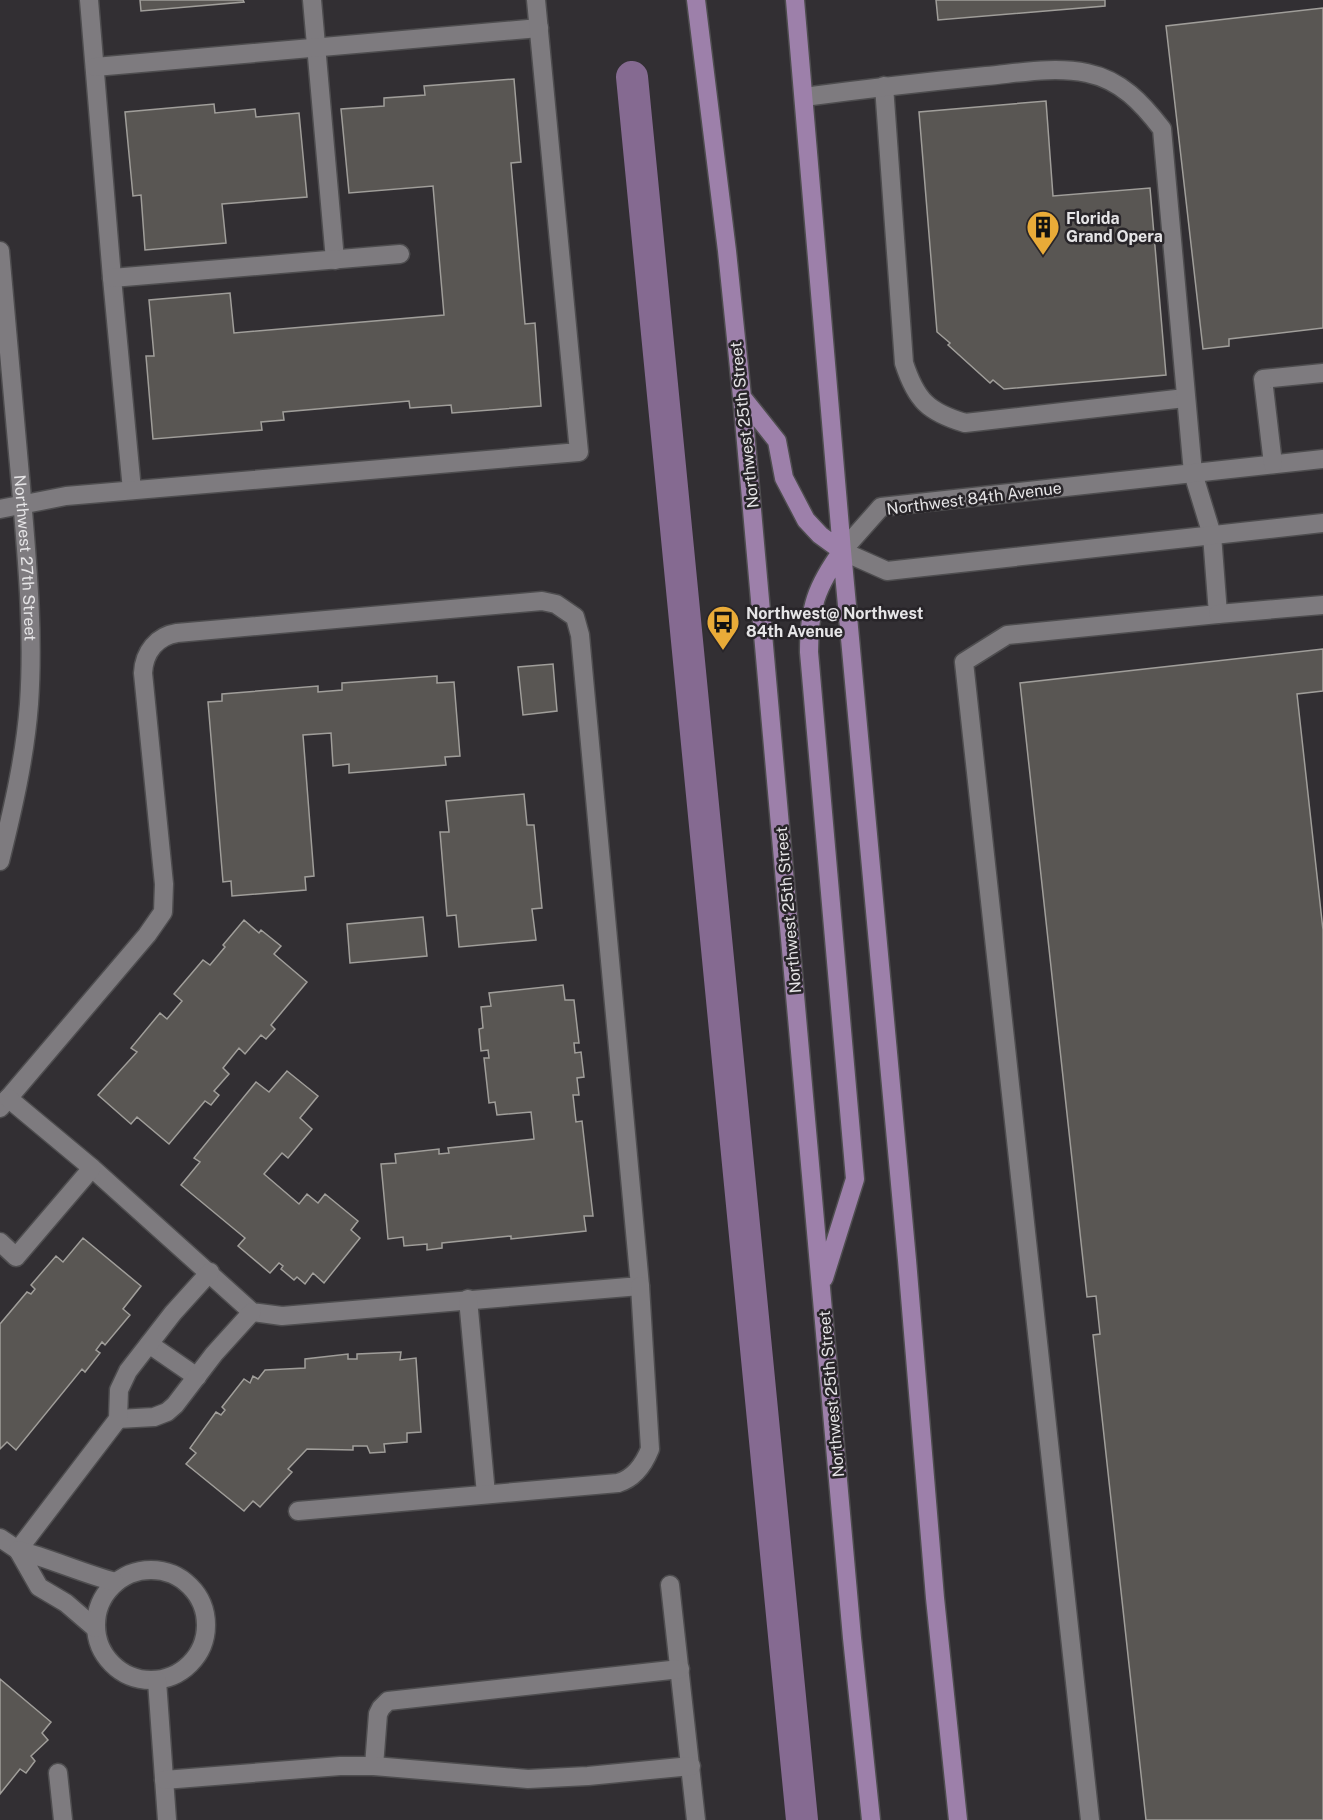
<svg xmlns="http://www.w3.org/2000/svg" width="1323" height="1820" font-family="'Public Sans',sans-serif">
	<style>
		.lines { fill: none; stroke-linecap: round; stroke-linejoin: round }
		.canal { stroke: #856a91; stroke-width: 32 }
		.building { fill: #595653; stroke: #a09e9a; stroke-width: 1.5 }
		.minor-casing { stroke: #4e4d4f; stroke-width: 21 }
		.major-casing { stroke: #4e4d4f; stroke-width: 21 }
		.minor { stroke: #7e7b7f; stroke-width: 18 }
		.major { stroke: #9d80aa; stroke-width: 18 }
		.labels { text-anchor: middle; stroke-width: 5; stroke-linejoin: round; paint-order: stroke }
		.poi-label { font-size: 16px; font-weight: bold; fill: #e6e5e7; stroke: #282529; text-anchor: start }
		.street-label { font-size: 16px; fill: #e6e5e7; stroke: #282529 }
	</style>
	<rect width="100%" height="100%" fill="#322f33"/>
	<g class="lines">
		<path class="canal" d="M632,77L802,1820"/>
	</g>
	<path class="building" d="M140,0H243L244,2L141,11Z
		M936,0H1105V6L938,20Z
		M1323,8V328L1229,339V346L1203,349L1166,26Z
		M514,79L521,162L511,163L525,324L535,323L541,406L452,413L451,405L410,408L409,401L283,412L284,420L261,422L262,430L153,439L146,356H154L149,300L230,293L234,333L444,315L433,186L349,193L341,109L384,106V98L425,95L424,86Z
		M1046,101L1053,196L1150,188L1166,375L1004,389L993,380L990,383L948,345L950,343L937,332L919,112Z
		M214,104L215,113L255,109L256,117L299,113L307,197L222,204L226,243L145,250L141,195L133,196L125,112Z
		M1323,649V691L1297,694L1323,930V1820H1146L1093,1335L1100,1334L1096,1296L1087,1297L1020,683Z
		M553,664L557,711L523,715L518,667Z
		M437,676V683L454,682L460,756L445,757L446,765L349,773V764L333,766L331,733L303,735L314,876L305,877L306,890L232,896L231,881L223,882L208,702L222,701V694L318,686V692L342,690V683Z
		M524,794L527,825H534L542,908L532,909L536,940L459,947L456,915L447,916L440,832H449L446,801Z
		M423,917L427,956L350,963L347,924Z
		M244,920L259,933L261,930L281,946L274,954L307,982L271,1025L275,1029L266,1039L261,1035L245,1054L239,1048L223,1068L229,1074L214,1091L219,1095L211,1105L205,1101L169,1144L137,1117L131,1124L98,1095L137,1052L131,1048L160,1013L167,1019L182,1001L174,994L203,960L210,965L225,947L223,945Z
		M563,985L565,1000H574L579,1043H574L575,1053L581,1052L584,1077L577,1078L579,1095H573L576,1122L582,1121L593,1216H584L586,1231L511,1239V1236L442,1243V1248L427,1250V1244L404,1246L403,1237L388,1239L381,1164L396,1163L395,1154L439,1149V1154L449,1153L448,1148L534,1139L531,1112L497,1115L495,1102L489,1103L484,1058H489L488,1050L481,1051L479,1029L483,1028L481,1007L491,1006L489,993Z
		M287,1071L318,1096L300,1118L312,1129L288,1158L282,1153L264,1174L299,1204L307,1194L318,1203L325,1194L358,1221L351,1230L360,1238L324,1283L313,1273L305,1284L297,1277L294,1280L281,1269L283,1266L279,1263L270,1273L238,1246L245,1238L181,1185L200,1162L194,1158L256,1082L269,1092Z
		M83,1238L141,1286L123,1309L130,1315L105,1345L102,1342L96,1350L100,1353L85,1372L82,1369L16,1450L7,1442L0,1449V1324L27,1292L31,1294L35,1289L31,1285L56,1256L63,1262Z
		M401,1352L400,1360L416,1358L421,1432L407,1433V1442L384,1444L385,1452L370,1453L367,1446H353V1450L307,1449L288,1469L292,1472L260,1507L253,1501L244,1511L186,1464L196,1453L190,1448L216,1412L221,1415L225,1410L222,1407L244,1379L250,1383L253,1376L258,1379L265,1370L305,1368V1359L348,1354V1359H357V1354Z
		M0,1679L51,1722L42,1733L48,1740L31,1756L35,1761L26,1773L20,1769L0,1794Z"/>
	<g class="lines">
		<defs>
			<g id="minor">
				<path d="M89,0L112,278L132,490"/>
				<path d="M312,0L335,260"/>
				<path d="M95,67L539,28"/>
				<path d="M884,86L904,363C916,400 928,412 965,423L1185,398"/>
				<path d="M804,97C864,89 925,82 986,76C1019,73 1054,66 1087,73C1121,80 1142,103 1162,129L1193,473L1212,535L1218,614L1007,635L964,662L1090,1820"/>
				<path id="s1" d="M0,251C7,330 14,408 21,487C27,560 34,631 29,704C25,757 13,809 0,861"/>
				<path d="M112,278L400,254"/>
				<path d="M1323,459L881,507L842,551L887,571L1323,523"/>
				<path d="M1273,464L1263,379L1323,373"/>
				<path d="M0,509L66,496L579,452L536,0"/>
				<path d="M1218,614L1323,605"/>
				<path d="M0,1108L147,935L163,912L164,884L143,673C144,652 157,636 177,633L542,601L556,604L575,617L580,635L640,1286L282,1316L252,1312L92,1168"/>
				<path d="M0,1242L16,1257L92,1168L8,1098"/>
				<path d="M468,1299L486,1494"/>
				<path d="M149,1344L197,1377"/>
				<path d="M118,1419L154,1417L167,1412L175,1405L214,1354L252,1312"/>
				<path d="M298,1511L618,1483C635,1478 644,1464 650,1449L640,1286"/>
				<path d="M0,1538L18,1550L118,1419L119,1390L128,1371L173,1313L210,1272"/>
				<circle cx="151" cy="1625" r="55"/>
				<path d="M670,1585L696,1820"/>
				<path d="M95,1628L66,1603L39,1587L18,1550C51,1559 82,1573 115,1582"/>
				<path d="M157,1681L167,1820"/>
				<path d="M374,1766L378,1714L381,1708L388,1701L680,1669"/>
				<path d="M58,1773L63,1820"/>
				<path d="M164,1780L340,1766H374L528,1779L588,1776L691,1766"/>
			</g>
			<path id="major" d="M696,0L727,251L742,397L852,1638L871,1820
				M795,0L842,551L907,1260L935,1598L958,1820
				M742,397L777,441L784,478L806,520L820,535L842,551
				M824,1278L855,1179L809,652C809,608 816,587 842,551"/>
		</defs>
		<use href="#minor" class="minor-casing"/>
		<use href="#major" class="major-casing"/>
		<use href="#minor" class="minor"/>
		<use href="#major" class="major"/>
	</g>
	<defs>
		<symbol id="building-pin" viewBox="-11 -11 22 30"><path d="M0 17L-7.5 6A9.5 9.5 0 1 1 7.5 6Z" fill="#e9ab38" stroke="#282529"/><path d="M-4-6H4V6H1V3H-1V6H-4ZM-2.5-4.3h1.7v1.8h-1.7ZM.8-4.3h1.7v1.8H.8ZM-2.5-1h1.7V.8h-1.7ZM.8-1h1.7V.8H.8Z" fill="#111"/></symbol>
		<symbol id="bus-pin" viewBox="-11 -11 22 30"><path d="M0 17L-7.5 6A9.5 9.5 0 1 1 7.5 6Z" fill="#e9ab38" stroke="#282529"/><path d="M-5-6H5V4H4V6H2V4H-2V6H-4V4H-5ZM-3.5-4V0h7V-4ZM-3.5 1.2v1.5H-2V1.2ZM2 1.2v1.5H3.5V1.2Z" fill="#111"/></symbol>
	</defs>
	<g fill-rule="evenodd">
		<use href="#building-pin" x="1024" y="208" width="38" height="52"/>
		<use href="#bus-pin" x="704" y="603" width="38" height="52"/>
	</g>
	<g class="labels">
		<g class="poi-label">
			<text x="1066" y="224">Florida<tspan x="1066" dy="18">Grand Opera</tspan></text>
			<text x="746" y="619">Northwest@ Northwest<tspan x="746" dy="18">84th Avenue</tspan></text>
		</g>
		<g class="street-label">
			<text transform="translate(744 425) rotate(-96)" y="6">Northwest 25th Street</text>
			<text transform="translate(974 498) rotate(-7)" y="6">Northwest 84th Avenue</text>
			<text dy="6" stroke="none"><textPath href="#s1" startOffset="308">Northwest 27th Street</textPath></text>
			<text transform="translate(788 910) rotate(-95)" y="6">Northwest 25th Street</text>
			<text transform="translate(831 1394) rotate(-95)" y="6">Northwest 25th Street</text>
		</g>
	</g>
</svg>
